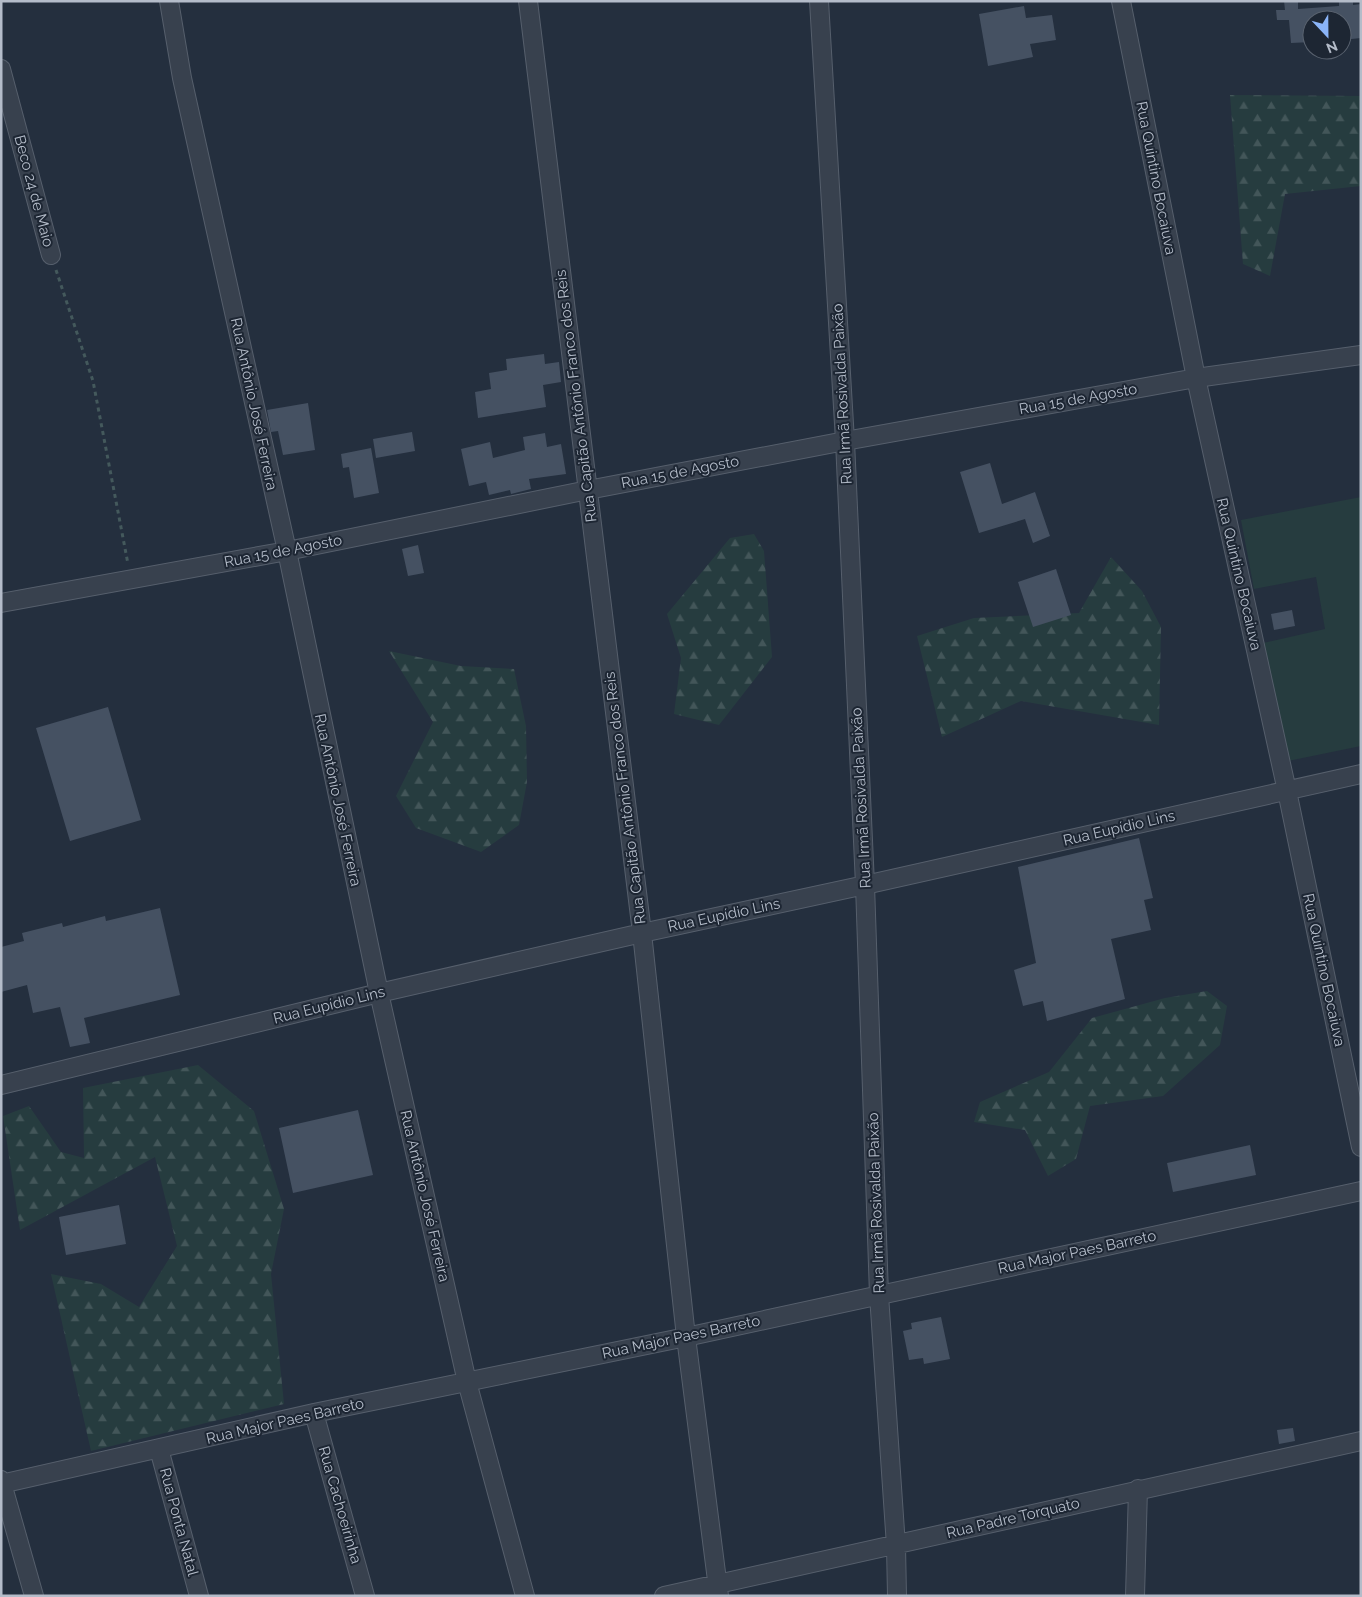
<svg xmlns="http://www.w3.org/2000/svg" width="1362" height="1597" font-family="Raleway,sans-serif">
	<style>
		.green { fill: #263c3f }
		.forest { fill: url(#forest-firs) }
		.building { fill: #455162 }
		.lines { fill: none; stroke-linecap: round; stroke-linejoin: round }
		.minor-casing { stroke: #565f6c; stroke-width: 20 }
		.path { stroke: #44595c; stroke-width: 3; stroke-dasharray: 4 4; stroke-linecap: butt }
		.minor { stroke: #38414e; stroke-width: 18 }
		.labels { text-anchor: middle; stroke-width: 4; stroke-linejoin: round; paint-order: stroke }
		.street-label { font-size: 15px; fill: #b4bcc9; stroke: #1d2633 }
	</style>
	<defs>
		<pattern id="forest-firs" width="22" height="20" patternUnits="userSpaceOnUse" patternTransform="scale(1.25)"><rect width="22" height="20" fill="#263c3f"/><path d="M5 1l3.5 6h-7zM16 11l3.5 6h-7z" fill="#435659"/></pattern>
	</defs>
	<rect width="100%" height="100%" fill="#242f3e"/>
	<path class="green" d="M1361,497V746L1288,761L1263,643L1325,629L1316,577L1254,589L1241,520Z"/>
	<path class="forest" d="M1230,95L1361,96V186L1285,194L1270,276L1243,264Z
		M754,534L764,551L772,657L719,725L674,714L681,658L667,614L730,538Z
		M1111,557L1142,591L1161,627L1159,725L1021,701L942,737L917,636L974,618L1079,613Z
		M389,651L461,666L514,669L526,726L527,782L519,825L481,852L416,828L396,796L433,722Z
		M1207,991L1227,1006L1220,1045L1163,1096L1090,1106L1076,1159L1048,1176L1025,1130L974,1122L980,1102L1049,1072L1092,1018L1165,998Z
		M198,1065L254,1111L284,1209L271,1274L284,1404L91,1451L51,1274L101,1284L139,1307L177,1246L155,1157L20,1230L3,1116L29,1106L61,1152L84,1158L83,1088Z"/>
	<path class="building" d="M1284,1H1298V9L1339,6V1H1353V5L1361,4V38L1342,40V20H1312V42L1291,43L1289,20H1277L1276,10H1285Z
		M1024,6L1026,18L1052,15L1056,40L1030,44L1033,57L988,66L979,14Z
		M544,354L545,364L559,362L561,382L543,385L546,407L478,418L475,392L491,389L489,373L507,370L506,359Z
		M308,403L315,450L283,455L278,431L271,432L267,410Z
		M412,432L415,451L376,458L373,439Z
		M545,433L547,447L561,444L566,474L529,479L531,489L511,494L510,490L489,495L486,482L469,486L461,449L490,442L493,458L525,450L523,437Z
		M371,448L379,493L354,498L349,467L343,468L341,454Z
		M990,463L1002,504L1035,492L1050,536L1033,543L1025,519L979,533L960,472Z
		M418,545L424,573L408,576L402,549Z
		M1056,569L1071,615L1033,627L1018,582Z
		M1292,610L1295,626L1274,630L1271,614Z
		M108,707L141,820L70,841L36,728Z
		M1139,838L1153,898L1144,900L1151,930L1111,939L1125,999L1047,1021L1043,1001L1023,1006L1014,970L1036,963L1018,867Z
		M160,908L180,995L84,1018L90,1043L70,1047L60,1007L33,1013L27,985L1,992V947L24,941L22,933L62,923L63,927L105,916L106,921Z
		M358,1110L373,1175L293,1193L279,1128Z
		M1250,1145L1256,1175L1173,1192L1167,1163Z
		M119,1205L126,1244L66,1255L59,1217Z
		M941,1317L950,1359L924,1364L923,1358L909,1360L903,1331L912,1329L911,1323Z
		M1293,1428L1295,1441L1279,1444L1277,1430Z"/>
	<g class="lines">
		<defs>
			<path id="minor" d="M169,1L182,78L287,551L379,993L467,1382L525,1596
				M528,1L642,933L686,1337L719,1596
				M819,1L845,441L865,885L879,1295L896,1546L897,1596
				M1121,1L1196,378L1287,791L1361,1147
				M1,69L51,255
				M1,603L287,551L588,490L845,441L1196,378L1361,355
				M1,1085L379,993L642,933L865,885L1361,774
				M314,1413L365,1596
				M159,1449L199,1596
				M1,1480L34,1596
				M1,1484L314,1413L686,1337L1361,1191
				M664,1596L1361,1441
				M1135,1596L1138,1489"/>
		</defs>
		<use href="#minor" class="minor-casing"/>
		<path class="path" d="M56,270L93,381L128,564"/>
		<use href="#minor" class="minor"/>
	</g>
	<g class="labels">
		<g class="street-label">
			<text transform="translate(1156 178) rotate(79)" y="5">Rua Quintino Bocaiuva</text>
			<text transform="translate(34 191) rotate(75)" y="5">Beco 24 de Maio</text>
			<text transform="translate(842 394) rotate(-93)" y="5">Rua Irmã Rosivalda Paixão</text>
			<text transform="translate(576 396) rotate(-97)" y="5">Rua Capitão Antônio Franco dos Reis</text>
			<text transform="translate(1078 399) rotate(-10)" y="5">Rua 15 de Agosto</text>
			<text transform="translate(254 404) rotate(78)" y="5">Rua Antônio José Ferreira</text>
			<text transform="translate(680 472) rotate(-11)" y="5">Rua 15 de Agosto</text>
			<text transform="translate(283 551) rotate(-11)" y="5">Rua 15 de Agosto</text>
			<text transform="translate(1239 574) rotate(77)" y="5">Rua Quintino Bocaiuva</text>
			<text transform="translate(625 798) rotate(-97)" y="5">Rua Capitão Antônio Franco dos Reis</text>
			<text transform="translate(861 798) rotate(-93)" y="5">Rua Irmã Rosivalda Paixão</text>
			<text transform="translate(338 800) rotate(78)" y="5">Rua Antônio José Ferreira</text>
			<text transform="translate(1119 828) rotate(-13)" y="5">Rua Eupídio Lins</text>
			<text transform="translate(724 915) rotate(-12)" y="5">Rua Eupídio Lins</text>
			<text transform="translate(1324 970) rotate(78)" y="5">Rua Quintino Bocaiuva</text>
			<text transform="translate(329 1005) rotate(-14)" y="5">Rua Eupídio Lins</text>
			<text transform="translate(425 1196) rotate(77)" y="5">Rua Antônio José Ferreira</text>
			<text transform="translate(876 1203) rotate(-92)" y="5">Rua Irmã Rosivalda Paixão</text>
			<text transform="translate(1077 1252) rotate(-12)" y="5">Rua Major Paes Barreto</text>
			<text transform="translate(681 1337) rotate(-12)" y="5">Rua Major Paes Barreto</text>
			<text transform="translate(285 1421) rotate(-13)" y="5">Rua Major Paes Barreto</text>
			<text transform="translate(340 1505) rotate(74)" y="5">Rua Cachoeirinha</text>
			<text transform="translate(1013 1518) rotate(-13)" y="5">Rua Padre Torquato</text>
			<text transform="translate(179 1522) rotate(75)" y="5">Rua Ponta Natal</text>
		</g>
	</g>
	<rect width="1362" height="1597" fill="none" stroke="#b4bcc9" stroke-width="5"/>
	<g transform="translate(1327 35) rotate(158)"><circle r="24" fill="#1d2633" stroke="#59626f"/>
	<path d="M0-4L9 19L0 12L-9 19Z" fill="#8ab4f8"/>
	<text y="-8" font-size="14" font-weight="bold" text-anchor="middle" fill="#b4bcc9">N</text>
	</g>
</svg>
